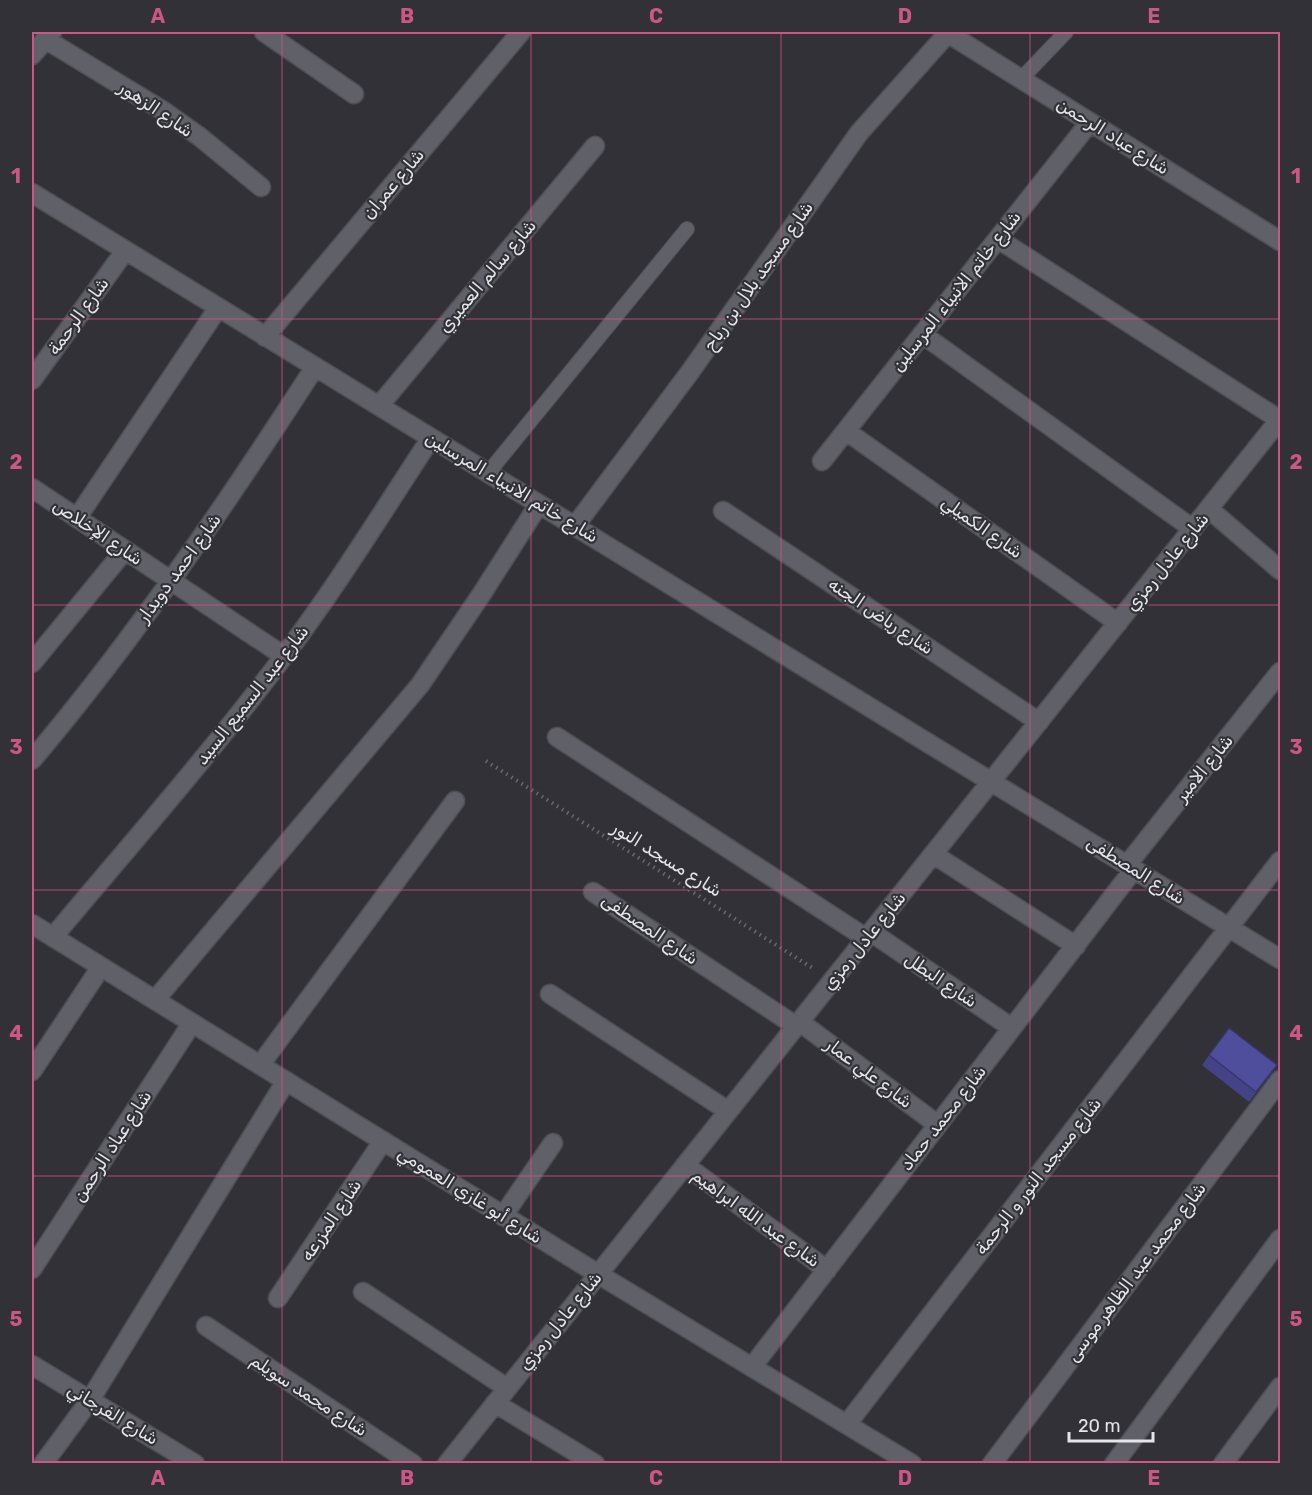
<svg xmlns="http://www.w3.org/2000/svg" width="1312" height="1495" font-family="Rubik,'Noto Sans Arabic',sans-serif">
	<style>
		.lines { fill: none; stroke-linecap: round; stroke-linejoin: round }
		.lane-casing { stroke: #4e4e54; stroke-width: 16 }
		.street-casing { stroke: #4e4e54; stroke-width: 21 }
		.secondary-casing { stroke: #4e4e54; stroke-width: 21 }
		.path { stroke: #68686e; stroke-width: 4; stroke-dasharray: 1.5 4.5; stroke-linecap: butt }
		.lane { stroke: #606168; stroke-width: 14 }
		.street { stroke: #606168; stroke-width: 18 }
		.secondary { stroke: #606168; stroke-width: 18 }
		.wall { fill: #434386 }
		.building { fill: #4e4e9c; stroke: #37376d; stroke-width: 1.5 }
		.grid { fill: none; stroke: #cc5686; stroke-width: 1.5; stroke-opacity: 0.55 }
		.labels { text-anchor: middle; stroke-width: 4.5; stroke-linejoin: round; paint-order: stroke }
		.street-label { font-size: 18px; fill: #e4e5e9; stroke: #313137 }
		.neatline { fill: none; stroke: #cc5686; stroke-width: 2 }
		.grid-label { font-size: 20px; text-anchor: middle; font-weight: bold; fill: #cc5686 }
	</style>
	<rect width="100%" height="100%" fill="#313137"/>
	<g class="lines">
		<defs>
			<path id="lane" d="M1021,79L1066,32
				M488,473L687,229"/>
			<path id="street" d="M264,32L354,94
				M946,32L1280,241
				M45,39L165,112L200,137L261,187
				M32,55L52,32
				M32,193L1280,959
				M998,239L1280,420
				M922,334L1193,529
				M265,337L521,32
				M32,380L125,251
				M379,406L595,146
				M846,431L1118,623
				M822,461L1090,122
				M32,488L284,656
				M1209,509L1280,570
				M723,511L1039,722
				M77,518L218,308
				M575,526L690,372L859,133L948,33
				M32,663L125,550
				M557,737L866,938
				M32,760C136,637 227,503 315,367
				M933,854L1076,946
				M1127,865L1280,672
				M593,892L796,1026
				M871,932L1012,1028
				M53,937C131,844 211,753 284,656C337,586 383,511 431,438
				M550,994L728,1111
				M155,1000L420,685L481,595L539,504
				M800,1022L938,1125
				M260,1065L455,801
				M32,1071L101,967
				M685,1165L827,1270
				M503,1216L553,1143
				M32,1269L192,1023
				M363,1292L507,1388
				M278,1298L383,1141
				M206,1326L413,1464
				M32,1365L195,1464
				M752,1367L1134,869
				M495,1403L595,1464
				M847,1424L1280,861
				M43,1464L90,1400L286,1081
				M447,1464L1280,419
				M992,1464L1280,1080
				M1114,1464L1280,1239
				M1223,1464L1280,1387"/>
			<path id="secondary" d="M32,924L598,1274L912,1464"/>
		</defs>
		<use href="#lane" class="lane-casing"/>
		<use href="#street" class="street-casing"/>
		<use href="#secondary" class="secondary-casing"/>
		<path class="path" d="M486,761L814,969"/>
		<use href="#lane" class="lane"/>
		<use href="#street" class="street"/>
		<use href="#secondary" class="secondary"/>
	</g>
	<path class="wall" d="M1209,1055L1277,1065L1249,1102L1202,1065Z"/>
	<path class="building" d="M1229,1028L1277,1065L1256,1092L1209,1055Z"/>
	<path class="grid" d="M282,32V1464M531,32V1464M781,32V1464M1030,32V1464M32,319H1280M32,605H1280M32,890H1280M32,1176H1280"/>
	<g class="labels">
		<g class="street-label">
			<text transform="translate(156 109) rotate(34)" y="6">شارع الزهور</text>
			<text transform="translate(1113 136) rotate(32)" y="6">شارع عباد الرحمن</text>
			<text transform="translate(393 184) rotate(-50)" y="6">شارع عمران</text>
			<text transform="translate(487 276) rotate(-50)" y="6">شارع سالم العميري</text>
			<text transform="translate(758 276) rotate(-55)" y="6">شارع مسجد بلال بن رباح</text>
			<text transform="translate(956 291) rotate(-52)" y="6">شارع خاتم الانبياء المرسلين</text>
			<text transform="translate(78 316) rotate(-54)" y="6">شارع الرحمة</text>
			<text transform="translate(512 487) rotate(31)" y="6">شارع خاتم الانبياء المرسلين</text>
			<text transform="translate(982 527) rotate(35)" y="6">شارع الكميلي</text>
			<text transform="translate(98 532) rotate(34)" y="6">شارع الإخلاص</text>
			<text transform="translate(1167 562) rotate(-51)" y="6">شارع عادل رمزي</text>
			<text transform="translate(179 568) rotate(-54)" y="6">شارع احمد دويدار</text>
			<text transform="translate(881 616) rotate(34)" y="6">شارع رياض الجنه</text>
			<text transform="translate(252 695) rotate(-52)" y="6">شارع عبد السميع السيد</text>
			<text transform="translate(1204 768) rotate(-51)" y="6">شارع الامير</text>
			<text transform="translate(667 859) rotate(32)" y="6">شارع مسجد النور</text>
			<text transform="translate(1136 870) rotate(32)" y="6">شارع المصطفى</text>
			<text transform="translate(650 929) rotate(34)" y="6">شارع المصطفى</text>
			<text transform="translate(864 941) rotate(-51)" y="6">شارع عادل رمزي</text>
			<text transform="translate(941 980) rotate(34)" y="6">شارع البطل</text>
			<text transform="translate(869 1073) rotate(37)" y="6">شارع علي عمار</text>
			<text transform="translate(943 1118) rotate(-52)" y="6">شارع محمد حماد</text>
			<text transform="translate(112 1146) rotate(-57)" y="6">شارع عباد الرحمن</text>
			<text transform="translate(1038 1176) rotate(-52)" y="6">شارع مسجد النور و الرحمة</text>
			<text transform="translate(470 1195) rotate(32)" y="6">شارع أبو غازي العمومي</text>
			<text transform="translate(756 1218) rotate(36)" y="6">شارع عبد الله ابراهيم</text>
			<text transform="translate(331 1220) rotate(-56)" y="6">شارع المزرعه</text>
			<text transform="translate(1136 1272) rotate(-53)" y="6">شارع محمد عبد الظاهر موسى</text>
			<text transform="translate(560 1321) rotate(-51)" y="6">شارع عادل رمزي</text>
			<text transform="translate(309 1395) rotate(33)" y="6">شارع محمد سويلم</text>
			<text transform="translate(113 1414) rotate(31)" y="6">شارع الفرجاني</text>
		</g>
	</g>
	<rect width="1312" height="1495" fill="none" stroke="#313137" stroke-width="66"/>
	<path d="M1069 1432v9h84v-9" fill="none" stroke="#e4e5e9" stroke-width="3"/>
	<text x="1078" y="1432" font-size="18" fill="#e4e5e9" stroke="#313137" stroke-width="4.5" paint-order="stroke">20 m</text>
	<rect x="33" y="33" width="1246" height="1429" class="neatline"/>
	<g class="grid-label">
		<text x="158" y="23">A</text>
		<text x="407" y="23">B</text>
		<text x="656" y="23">C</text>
		<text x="905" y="23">D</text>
		<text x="1154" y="23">E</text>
		<text x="16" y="183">1</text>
		<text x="1296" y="183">1</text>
		<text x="16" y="469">2</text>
		<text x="1296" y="469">2</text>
		<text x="16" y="754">3</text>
		<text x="1296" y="754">3</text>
		<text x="16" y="1040">4</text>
		<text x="1296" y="1040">4</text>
		<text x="16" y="1326">5</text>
		<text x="1296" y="1326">5</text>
		<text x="158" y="1485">A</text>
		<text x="407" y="1485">B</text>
		<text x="656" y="1485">C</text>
		<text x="905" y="1485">D</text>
		<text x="1154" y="1485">E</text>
	</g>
</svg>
